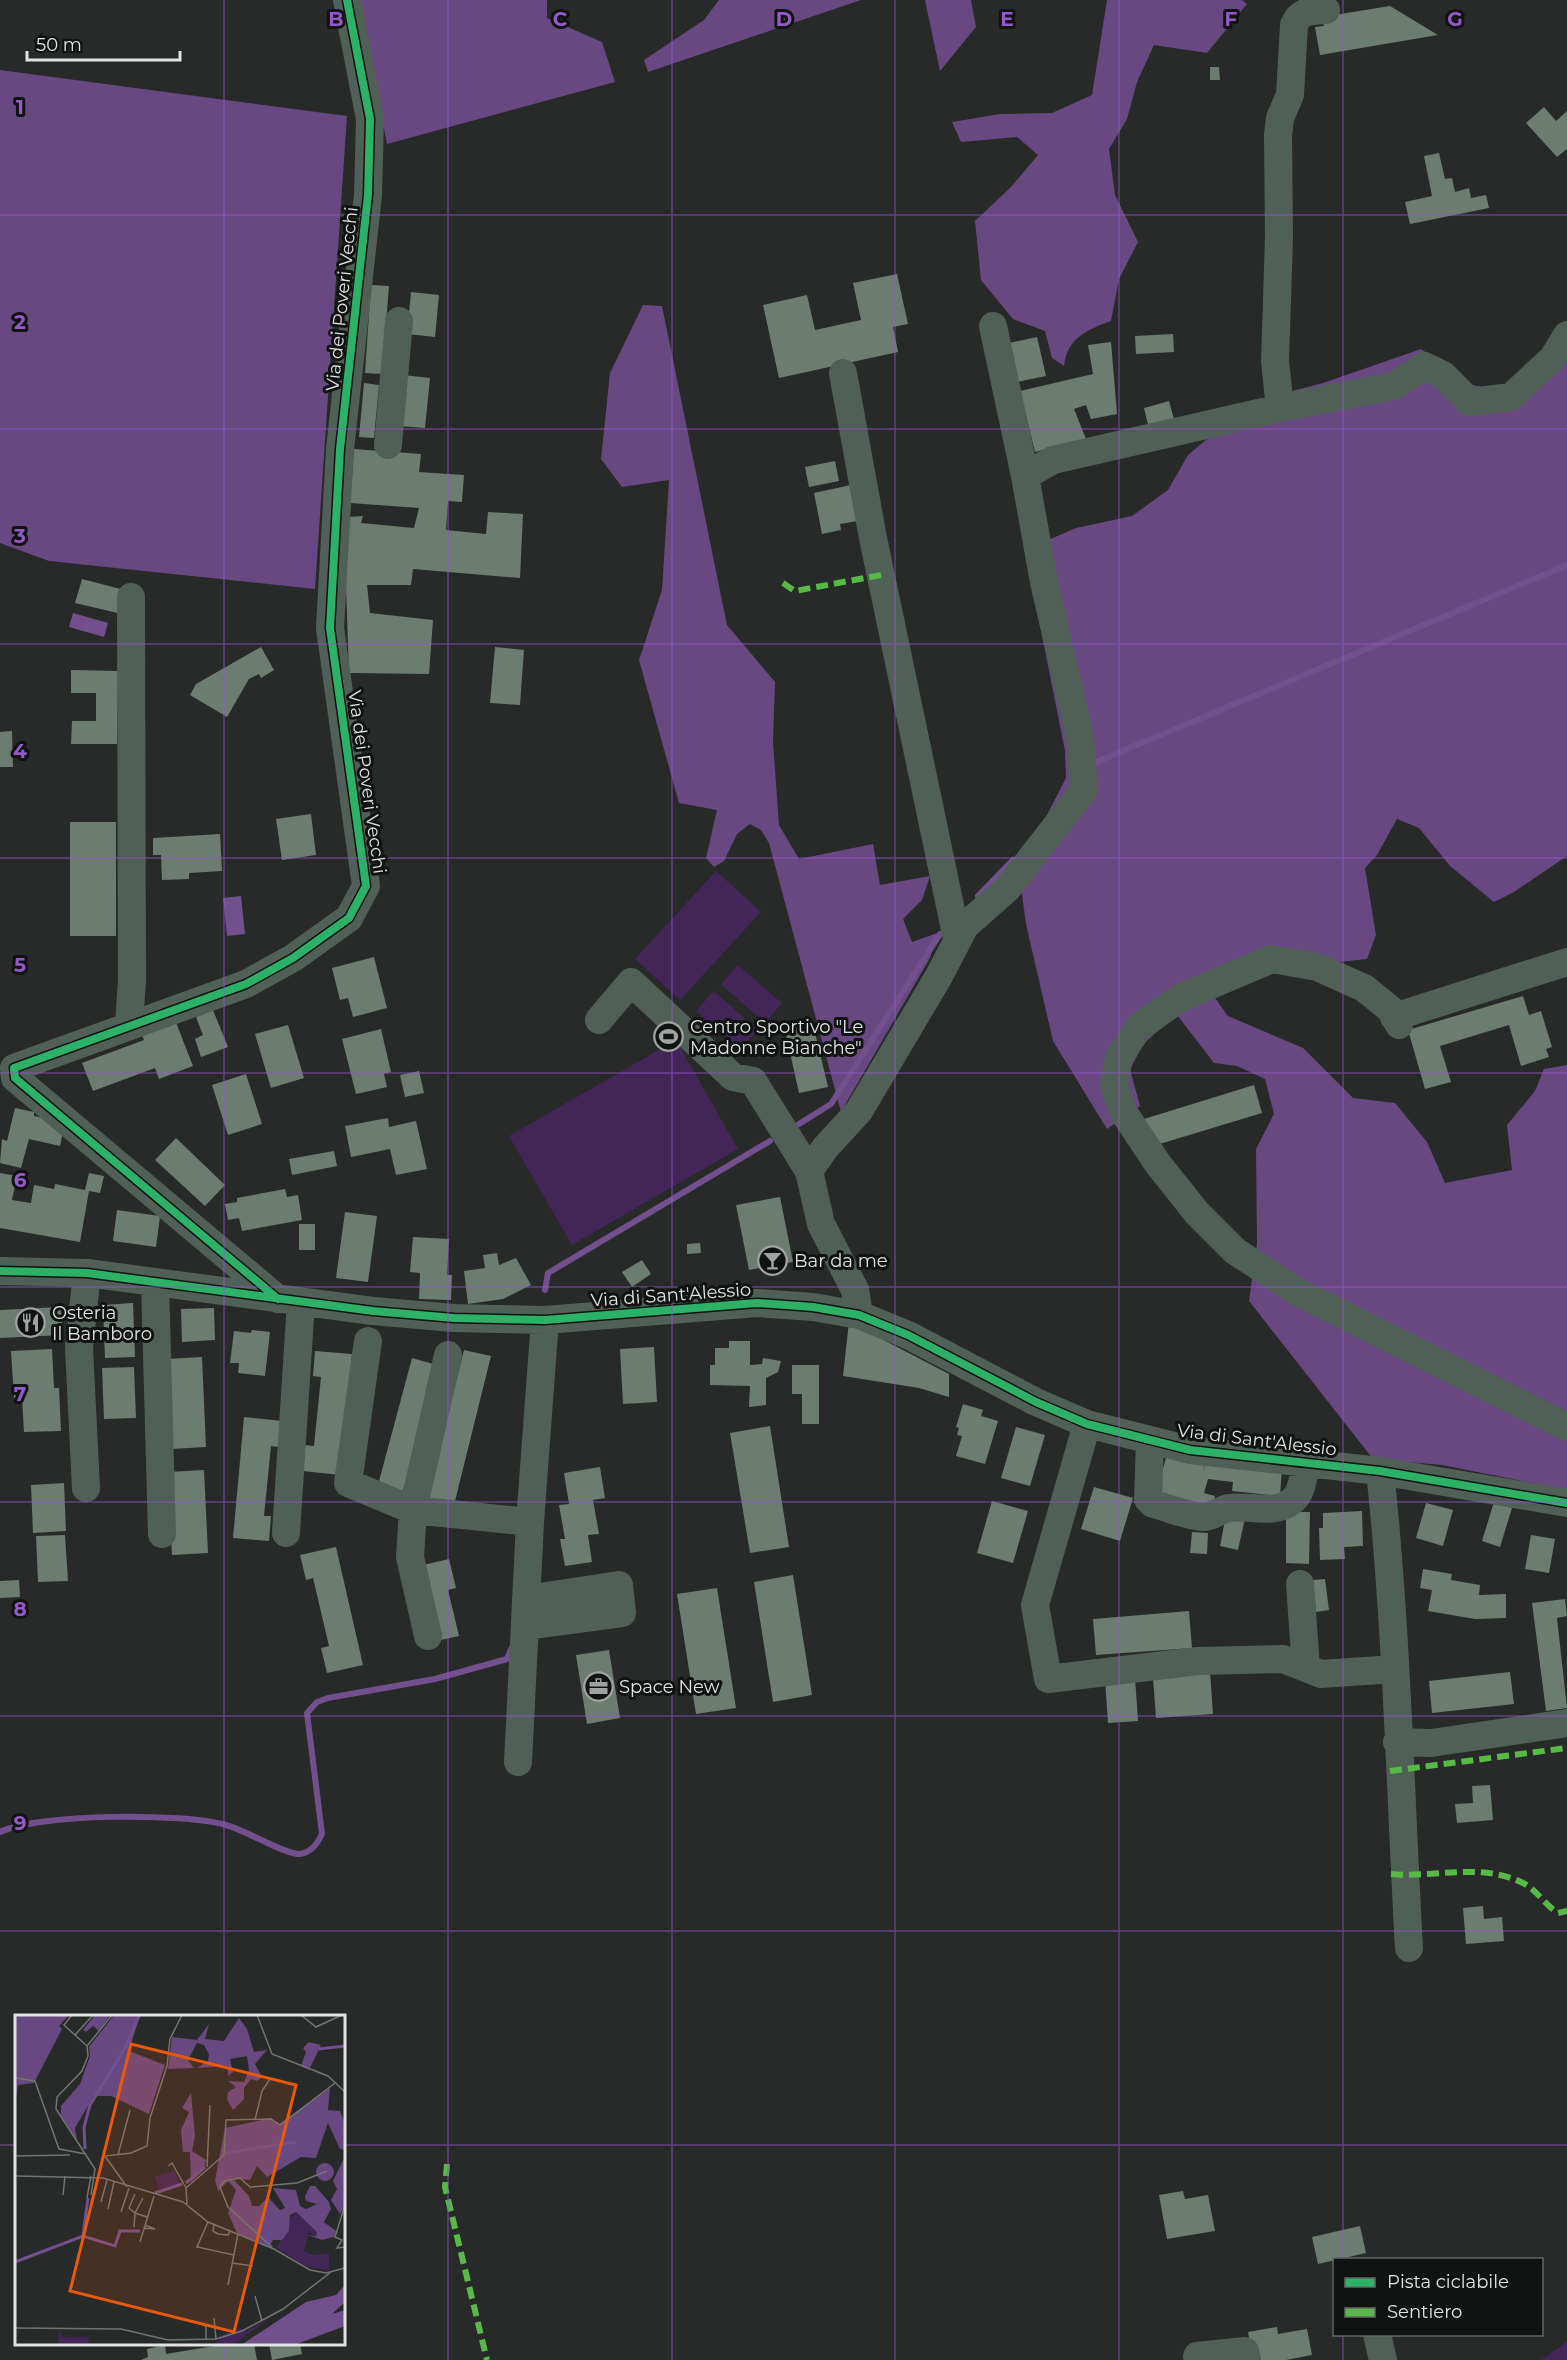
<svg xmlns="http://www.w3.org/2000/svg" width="1567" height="2360" font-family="Montserrat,sans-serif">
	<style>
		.green { fill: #422658 }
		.forest { fill: #674881 }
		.water { fill: #72508d }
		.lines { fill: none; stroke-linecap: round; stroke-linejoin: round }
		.stream { stroke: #72508d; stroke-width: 6 }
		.building { fill: #6c7c71 }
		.minor { stroke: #516056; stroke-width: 28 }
		.quiet { stroke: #58b947; stroke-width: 6; stroke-dasharray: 12 6; stroke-linecap: butt }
		.cycleway-casing { stroke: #101311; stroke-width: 11 }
		.cycleway { stroke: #2db169; stroke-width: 8 }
		.grid { fill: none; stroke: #945ac8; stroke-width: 1.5; stroke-opacity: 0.55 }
		.labels { text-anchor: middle; stroke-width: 6; stroke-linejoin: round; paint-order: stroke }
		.street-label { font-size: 18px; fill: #e1e4e2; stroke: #101311 }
		.poi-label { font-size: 18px; fill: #e1e4e2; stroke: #101311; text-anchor: start }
		.inset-river { fill: none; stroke: #72508d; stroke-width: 3 }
		.inset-road { fill: none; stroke: #717472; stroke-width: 1.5 }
		.view { fill: #e8590c; fill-opacity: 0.15; stroke: #e8590c; stroke-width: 3 }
		.inset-edge { fill: none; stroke: #e1e4e2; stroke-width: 3 }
		.grid-label { font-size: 20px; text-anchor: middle; font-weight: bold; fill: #945ac8; stroke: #101311; stroke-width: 6; stroke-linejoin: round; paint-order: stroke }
	</style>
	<rect width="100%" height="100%" fill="#272a28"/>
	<path class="green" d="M716,871L761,912L680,1000L635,959Z
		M738,965L782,1003L765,1023L721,984Z
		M714,991L758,1030L740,1049L696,1011Z
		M676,1040L738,1149L572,1245L509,1136Z
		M1567,2342V2360H1541Z"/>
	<path class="forest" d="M359,0H547V18L602,42L615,82L387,144Z
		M719,0H861L648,72L644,60L704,20Z
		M925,0H971L976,27L940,71Z
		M1107,0H1242L1247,4L1207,53L1154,45L1137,82L1127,119L1109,149L1115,195L1138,242L1119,279L1111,321C1087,330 1067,338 1064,366L1052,358L1045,331L1013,319L981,280L975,221L1011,187L1038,155L1017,137L961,142L952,122L1000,114L1052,113L1092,95Z
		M0,70L347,116L315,589L49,561L0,543Z
		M643,305L662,306L727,625L775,682L773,742L779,825L799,859L873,844L880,885L930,876L922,900L903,919L912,942L937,933L930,958L841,1112L769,843L761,830L750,824L737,834L724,861L714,867L706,858L717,810L679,803L639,660L662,590L669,480L622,487L601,459L610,373Z
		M1567,329V856L1514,892L1494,902L1450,866L1419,828L1397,819L1377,855L1365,868L1376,935L1367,959L1200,977L1228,1016L1303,1048L1353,1098L1395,1103L1427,1142L1445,1183L1512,1170L1507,1125L1535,1091L1544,1069L1567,1065V1490L1442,1465L1373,1459L1249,1301L1257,1244L1256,1149L1274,1114L1265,1079L1237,1066L1214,1063L1177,1015L1144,1043L1130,1069L1140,1106L1107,1129L1053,1041L1026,924L1021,887L1048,813L1066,778L1065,751L1025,550L1076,528L1132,516L1168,490L1188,455L1213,434L1208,413L1323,383L1421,349L1471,385L1505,390Z"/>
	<path class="water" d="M73,613L108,623L104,637L69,627Z
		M241,896L245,934L227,936L223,898Z"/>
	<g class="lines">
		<path class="stream" d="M1089,765L1567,565
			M978,896L1013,860
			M799,1124L831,1104L940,934
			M545,1290L548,1273L770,1141
			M0,1832C40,1813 183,1813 226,1825C245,1830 284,1854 299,1854C311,1853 317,1844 322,1834L307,1713L317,1702L328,1698L435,1679L507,1659L511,1649"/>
	</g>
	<path class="building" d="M1390,6L1438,35L1320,55L1315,27L1324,26L1322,17Z
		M1210,67H1219L1220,80H1210Z
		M1544,107L1556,121L1567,111V149L1557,157L1526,123Z
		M1439,153L1445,179L1452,178L1455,192L1469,188L1471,198L1486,195L1489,208L1410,224L1405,202L1432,196L1424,156Z
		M897,274L908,324L893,327L898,352L779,378L763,305L807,295L815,330L861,320L853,283Z
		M371,285L389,286L382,374L365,373Z
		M411,292L439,295L435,337L407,334Z
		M1173,334L1174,352L1136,354L1135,336Z
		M1037,337L1046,376L1017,382L1009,343Z
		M1111,342L1117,414L1091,419L1086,405L1074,409L1086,439L1035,452L1020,391L1093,374L1088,345Z
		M403,375L430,378L425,428L398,426Z
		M364,383L379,385L374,438L359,437Z
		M1169,401L1175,423L1149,429L1144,408Z
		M354,449L421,454L419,472L464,475L462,502L448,501L446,530L486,534L488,512L523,514L520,578L413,569L411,585H367L370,613L433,620L429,674L349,673L345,559L348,517L363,516L361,523L414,528L419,508L350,503Z
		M835,461L839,481L809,487L805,467Z
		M851,485L858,521L840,524L841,530L822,534L814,493Z
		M82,579L128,591L122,614L75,603Z
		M261,647L274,670L261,678L259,674L249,679L227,717L190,695L196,684Z
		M495,647L524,650L520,705L490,703Z
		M71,670L118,671L117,744H71L72,721H96V693H71Z
		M12,731L13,767H0V732Z
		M311,814L316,855L282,860L276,819Z
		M70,822H116V936H70Z
		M220,834L222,871L189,873V879L162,880L161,855H153V838Z
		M374,957L387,1008L353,1017L348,998L340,1000L332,968Z
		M1523,996L1529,1015L1541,1011L1552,1047L1546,1049L1549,1057L1521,1066L1509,1025L1440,1046L1451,1082L1425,1089L1408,1030Z
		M213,1010L228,1047L201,1057L195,1039L203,1035L196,1017Z
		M175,1020L193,1066L159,1079L155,1068L93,1091L82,1063L144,1040L141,1033Z
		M813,1024L828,1087L799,1093L785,1030Z
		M288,1025L304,1078L271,1088L255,1034Z
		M381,1029L391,1072L384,1074L387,1087L356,1094L342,1039Z
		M419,1071L424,1093L405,1097L400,1075Z
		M246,1074L262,1124L228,1135L212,1085Z
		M1254,1085L1262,1113L1153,1146L1144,1119Z
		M15,1108L34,1112V1116L65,1122L60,1146L29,1139L21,1168L0,1163L2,1139L7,1141Z
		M388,1118L389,1127L416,1121L427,1169L396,1175L390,1149L351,1157L345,1126Z
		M176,1138L225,1185L205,1206L155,1160Z
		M334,1151L337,1166L292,1175L289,1159Z
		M0,1173L17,1176L12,1200L31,1203L34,1185L54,1189L55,1184L85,1190L89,1173L104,1176L100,1193L89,1191L80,1242L0,1228Z
		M285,1189L287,1197L298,1195L302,1220L242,1231L239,1218L228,1220L225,1204L237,1202V1198Z
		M780,1197L793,1262L749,1270L736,1205Z
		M117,1210L160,1216L156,1247L113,1241Z
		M345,1212L377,1216L368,1282L336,1278Z
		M299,1224H315V1250H299Z
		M413,1237L449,1239L447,1275H452L451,1300L419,1299L420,1273L410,1272Z
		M700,1243L701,1253L687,1254V1244Z
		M497,1253L499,1265L516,1258L531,1285L503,1299L468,1304L464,1271L485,1268L483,1255Z
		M642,1260L651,1274L632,1287L622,1272Z
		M133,1303L135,1357L105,1358L103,1305Z
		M61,1307L63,1335L0,1338V1310Z
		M214,1308L215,1340L182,1342L181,1309Z
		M849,1322L949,1374V1397L919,1388L843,1376Z
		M252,1330L270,1332L265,1376L238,1373L239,1363H230L234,1331L251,1333Z
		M729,1341H750V1365L762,1364L763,1358L781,1361L778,1372L766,1378V1405L749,1407L750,1386L710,1385V1365H715V1348H729Z
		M654,1347L657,1402L623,1404L620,1349Z
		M52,1349L54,1388H59L61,1431L24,1432L22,1398H14L11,1351Z
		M464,1350L491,1356L454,1505L427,1498Z
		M315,1351L352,1354L340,1475L303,1471L305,1445L314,1446L321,1377L313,1376Z
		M202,1357L206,1447L171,1449L166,1359Z
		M412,1358L437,1365L403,1491L378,1485Z
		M792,1365H819V1424H802V1394H792Z
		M134,1367L136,1418L104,1419L102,1368Z
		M963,1404L983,1410L981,1416L998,1421L985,1464L956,1456L962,1436L957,1435L959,1428L956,1427Z
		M244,1417L282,1421L279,1447L271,1446L264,1516H271L269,1541L233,1538Z
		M770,1426L789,1547L750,1553L730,1433Z
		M1016,1427L1045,1435L1030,1486L1001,1478Z
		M1168,1451L1205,1460L1203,1471L1206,1461L1282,1468L1280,1496L1232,1491L1233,1482L1208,1479L1204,1493L1215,1496L1211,1511L1155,1496Z
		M600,1467L605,1498L593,1500L599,1534L588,1535L592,1562L565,1566L560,1539H565L559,1505L569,1504L564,1473Z
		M204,1470L208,1553L172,1555L168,1472Z
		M64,1483L66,1531L33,1533L31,1485Z
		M1094,1487L1133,1498L1120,1541L1081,1529Z
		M992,1501L1028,1511L1013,1563L977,1553Z
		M1494,1502L1512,1508L1500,1547L1482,1541Z
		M1426,1503L1453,1510L1443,1546L1416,1538Z
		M1362,1511L1363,1546L1344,1547L1345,1559L1320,1560L1319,1528H1323V1513Z
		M1286,1512H1310L1309,1564L1286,1563Z
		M1226,1515L1245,1518L1238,1550L1220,1546Z
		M1192,1532L1208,1533L1207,1554L1190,1553Z
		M65,1535L68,1581L38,1582L36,1536Z
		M1531,1535L1555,1539L1549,1573L1525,1569Z
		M336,1547L363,1665L327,1673L321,1648L329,1646L313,1578L306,1580L300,1555Z
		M449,1559L456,1588L448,1590L459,1636L441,1640L423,1565Z
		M1423,1569L1452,1574L1451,1580L1480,1585L1479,1595L1506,1594V1618L1475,1619L1428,1611L1432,1590L1420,1588Z
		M793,1575L812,1695L773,1702L754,1582Z
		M1325,1579L1329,1610L1316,1612L1313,1580Z
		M19,1580L20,1597L0,1598V1581Z
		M717,1588L736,1708L696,1714L677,1594Z
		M1565,1599L1567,1616L1557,1618L1567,1708L1546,1711L1532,1603Z
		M1189,1611L1192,1648L1096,1655L1093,1619Z
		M609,1650L620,1718L587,1724L576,1655Z
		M1210,1672L1213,1714L1156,1718L1153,1677Z
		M1510,1672L1514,1704L1432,1713L1429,1681Z
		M1135,1677L1138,1721L1108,1723L1105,1680Z
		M1490,1785L1493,1820L1457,1823L1455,1804L1473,1803L1472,1786Z
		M1483,1906L1484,1919L1502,1917L1504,1941L1466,1944L1463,1908Z
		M1183,2191L1185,2199L1208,2195L1215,2231L1167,2239L1159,2195Z
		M1360,2226L1366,2253L1318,2264L1312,2237Z
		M1277,2327L1278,2334L1307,2329L1312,2355L1286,2360H1253L1248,2332Z
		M226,2344H254L257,2360H141L148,2357L147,2349L165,2345L166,2354Z
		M269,2344H300L302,2354L272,2360Z"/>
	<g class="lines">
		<path class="minor" d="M993,326L1025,476
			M843,373L873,538L957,939
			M1280,408L1275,361L1279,238L1278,135L1280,118L1290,95L1294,25C1300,10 1311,11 1326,10
			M388,445L399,321
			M1394,1017L1567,962
			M599,1020L631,982L733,1077L753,1081L809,1171
			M129,1025L132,980L131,597
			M1399,1025L1390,1009L1364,988L1317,967L1272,959L1180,998L1139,1027L1119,1057L1114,1085L1124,1113L1158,1164L1197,1213L1235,1251L1298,1292L1567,1427
			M0,1271L87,1273L373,1311L454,1318L545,1320L757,1303L813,1307L859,1315L908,1335L1036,1402L1087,1424L1190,1450L1380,1471L1567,1503
			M155,1282L162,1534
			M278,1299L15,1078L14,1068L246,984L293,958L349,918L366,886L330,628L340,449L368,195L370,119L347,0
			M859,1315L855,1290L821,1224L809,1171L825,1148L859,1111L939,976L965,926L1008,888L1084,790L1080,737L1044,582L1025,476L1053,460L1280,408L1394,386L1424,366L1443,375L1470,402L1511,397L1553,358L1567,335
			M368,1341L348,1483L413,1510L448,1355
			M1087,1424L1035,1605L1048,1679L1198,1661L1283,1659L1321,1674L1395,1669
			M1150,1440L1148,1499L1153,1504C1169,1508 1187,1516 1203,1517C1213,1517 1219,1510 1229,1508C1249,1505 1275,1515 1292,1501C1303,1493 1303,1475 1306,1463
			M1380,1471C1397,1629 1400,1789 1409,1948
			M86,1488L79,1348L87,1273
			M286,1533L301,1302
			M1300,1584L1306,1668
			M525,1626L622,1613L619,1585L526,1599
			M428,1636L410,1557L413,1510L530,1522
			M1397,1742L1431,1743L1567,1723
			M518,1762L530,1522L545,1320
			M1377,2334L1383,2360
			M1197,2356L1245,2351L1247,2360"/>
		<path class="quiet" d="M783,583L795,591L881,575
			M1390,1771L1567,1748
			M1391,1874C1436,1878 1480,1862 1523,1883C1537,1890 1545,1905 1558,1913L1567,1911
			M447,2164L445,2187L487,2360"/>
		<defs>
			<path id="cycleway" d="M0,1271L87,1273L373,1311L454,1318L545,1320L757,1303L813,1307L859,1315L908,1335L1036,1402L1087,1424L1190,1450L1380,1471L1567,1503
				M278,1299L15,1078L14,1068L246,984L293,958L349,918L366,886L330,628L340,449L368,195L370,119L347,0"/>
		</defs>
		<use href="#cycleway" class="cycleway-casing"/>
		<use href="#cycleway" class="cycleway"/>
	</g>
	<path class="grid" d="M224,0V2016M448,0V2360M672,0V2360M895,0V2360M1119,0V2360M1343,0V2260M0,215H1567M0,429H1567M0,644H1567M0,858H1567M0,1073H1567M0,1287H1567M0,1502H1567M0,1716H1567M0,1931H1567M0,2145H16M344,2145H1567M1343,2334V2360M224,2344V2360"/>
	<defs>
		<symbol id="stadium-ring" viewBox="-11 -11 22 22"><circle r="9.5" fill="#101311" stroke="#a0a3a1" stroke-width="1.5"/><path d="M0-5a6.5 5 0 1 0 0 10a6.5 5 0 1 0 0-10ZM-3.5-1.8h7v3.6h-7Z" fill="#a0a3a1"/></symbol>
		<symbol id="bar-ring" viewBox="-11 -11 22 22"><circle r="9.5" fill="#101311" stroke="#a0a3a1" stroke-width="1.5"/><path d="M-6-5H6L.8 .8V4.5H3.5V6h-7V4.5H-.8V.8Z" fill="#a0a3a1"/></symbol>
		<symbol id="restaurant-ring" viewBox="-11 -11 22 22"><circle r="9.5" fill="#101311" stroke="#a0a3a1" stroke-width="1.5"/><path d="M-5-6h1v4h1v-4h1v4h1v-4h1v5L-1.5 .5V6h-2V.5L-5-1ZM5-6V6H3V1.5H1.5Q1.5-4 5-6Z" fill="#a0a3a1"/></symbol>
		<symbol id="office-ring" viewBox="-11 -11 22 22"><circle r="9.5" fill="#101311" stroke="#a0a3a1" stroke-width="1.5"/><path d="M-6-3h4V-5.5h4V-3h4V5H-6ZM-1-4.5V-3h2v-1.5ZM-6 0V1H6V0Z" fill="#a0a3a1"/></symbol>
	</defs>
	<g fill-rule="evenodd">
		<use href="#stadium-ring" x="652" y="1020" width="33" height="33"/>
		<use href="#bar-ring" x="756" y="1244" width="33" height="33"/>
		<use href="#restaurant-ring" x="14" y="1306" width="33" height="33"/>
		<use href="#office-ring" x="582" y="1670" width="33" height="33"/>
	</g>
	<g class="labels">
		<g class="street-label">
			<text transform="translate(342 299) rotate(-84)" y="6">Via dei Poveri Vecchi</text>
			<text transform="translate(367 782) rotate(82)" y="6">Via dei Poveri Vecchi</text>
			<text transform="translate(671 1295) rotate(-4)" y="6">Via di Sant'Alessio</text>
			<text transform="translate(1257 1440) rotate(7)" y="6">Via di Sant'Alessio</text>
		</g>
		<g class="poi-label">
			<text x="690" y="1033">Centro Sportivo "Le<tspan x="690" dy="21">Madonne Bianche"</tspan></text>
			<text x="794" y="1267">Bar da me</text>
			<text x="52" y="1319">Osteria<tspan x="52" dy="21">Il Bamboro</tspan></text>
			<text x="619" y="1693">Space New</text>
		</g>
	</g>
	<g transform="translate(15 2015)">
		<rect width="330" height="330" fill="#272a28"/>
		<path d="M160,156L164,169L144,174L140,161ZM281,197L302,217V221L294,217L289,236L299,240L314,238V256L288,250L261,232L274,216L273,207ZM260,299L218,330H197L205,325L203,322L226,313L231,317ZM44,315L47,322H74L73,330H43Z" fill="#422658"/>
		<path d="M0,0H54L44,11L47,14L19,68L3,70L0,90ZM80,0H95L84,16L78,11L71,17L68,15ZM99,0H125L114,36L150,50L134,99L96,81H79L60,113L62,125L46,101V91L65,69L75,41L74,32ZM224,3L232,14L239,37L252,35L240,49L247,62L242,66L236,64L229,73V84L218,95L212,84L213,77L221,72L213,66L229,67L234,55L232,41L215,44L218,57L213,61V51L182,53L193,46L194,39L189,30L182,28L173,45L179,53L153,54L157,22L182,25L194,9L190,24L209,26ZM294,27L306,30L294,55L286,51L291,37L288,33ZM315,73L313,95L325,96L330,109V135L325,134L313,108L301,143L286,142L252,162L242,151L235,165L217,163L234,181L237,191H244L253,182L265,195L270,193L258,173L281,175L285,191L291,194L302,189L291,186L290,181L295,171H300L314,187L316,194L309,207L321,216L319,222L307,225L293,220L301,221L302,217L281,197L275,200L274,216L267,225H258L254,232L222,218L213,198L221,175L213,166L203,176L200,165L210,113L256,103L264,109ZM176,78L180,121L177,136L191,145L189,154L176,167L175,137H168L166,115L174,97L167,93ZM330,141V191L325,199L316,185L322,174L318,166ZM301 157a9 9 0 1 1 18 0a9 9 0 1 1-18 0Z" fill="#674881"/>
		<path d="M330,270V287L317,299L330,295V311L279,330H226L291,287L321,280Z" fill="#72508d"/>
		<path class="inset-river" d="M303,34L330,31M70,134L69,112L75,90L110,33L124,1M211,138L281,127M171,168L190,152M140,178L167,169M68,220L73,183M0,247L68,221L100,231L105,216H125"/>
		<path class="inset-road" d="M57,0L49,10L72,31L73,41L67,56L42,82L41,94L80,154L76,180M242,0L257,39L313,61L330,77M286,0L301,12L327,0M60,20L78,0M72,31L97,0M0,63L20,66L44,134L71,139M240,105L247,76L255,64M103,140L115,95M0,141L55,140M153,151L157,148L171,173M192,152L195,90M0,161L88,163L168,187L193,207L259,234L295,255L311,258L330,253M112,172L90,141L116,138L132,131L135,103L152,51L155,24L167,0M236,172L282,168L312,156M236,173L225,163L209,166L205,172L213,192L257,232M120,179L114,193L120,198L128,183M48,180L50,161M72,183L76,161M86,187L92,165M172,189L171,173L209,140L211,105L256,104L265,110L320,68M330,190L320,222L327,225L322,233L330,232M93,194L99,167M106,197L114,173M193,207L182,232L219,240M199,210L198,216L203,219L213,220L215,216M119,212L120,198L132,202M129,213L140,214L130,210M125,227L139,181M217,248L238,251M213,270L223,219M240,281L247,306M199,303L201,324M180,307L191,311V325M0,313L106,314L153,325L201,324L227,316L268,294L316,257"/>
		<path class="view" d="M116,29L281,70L219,317L55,276Z"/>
		<rect width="330" height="330" class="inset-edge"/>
	</g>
	<g class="grid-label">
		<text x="336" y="26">B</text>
		<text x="560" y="26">C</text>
		<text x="784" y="26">D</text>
		<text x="1007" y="26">E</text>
		<text x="1231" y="26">F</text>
		<text x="1455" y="26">G</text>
		<text x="20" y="114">1</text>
		<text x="20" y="329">2</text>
		<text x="20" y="543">3</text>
		<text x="20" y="758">4</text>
		<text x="20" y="972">5</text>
		<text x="20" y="1187">6</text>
		<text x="20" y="1401">7</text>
		<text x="20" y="1616">8</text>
		<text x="20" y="1830">9</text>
	</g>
	<rect x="1333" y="2258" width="210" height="78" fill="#101311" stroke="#646765" stroke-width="1.5"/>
	<rect x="1345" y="2278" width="30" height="9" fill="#2db169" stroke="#646765" stroke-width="1.5"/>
	<text x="1387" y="2288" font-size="18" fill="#e1e4e2">Pista ciclabile</text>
	<rect x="1345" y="2308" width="30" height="9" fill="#58b947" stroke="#646765" stroke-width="1.5"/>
	<text x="1387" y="2318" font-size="18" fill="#e1e4e2">Sentiero</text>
	<path d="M27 51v9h153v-9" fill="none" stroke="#e1e4e2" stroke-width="3"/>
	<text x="36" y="51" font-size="18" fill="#e1e4e2" stroke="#101311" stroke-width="4.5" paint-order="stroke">50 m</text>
</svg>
